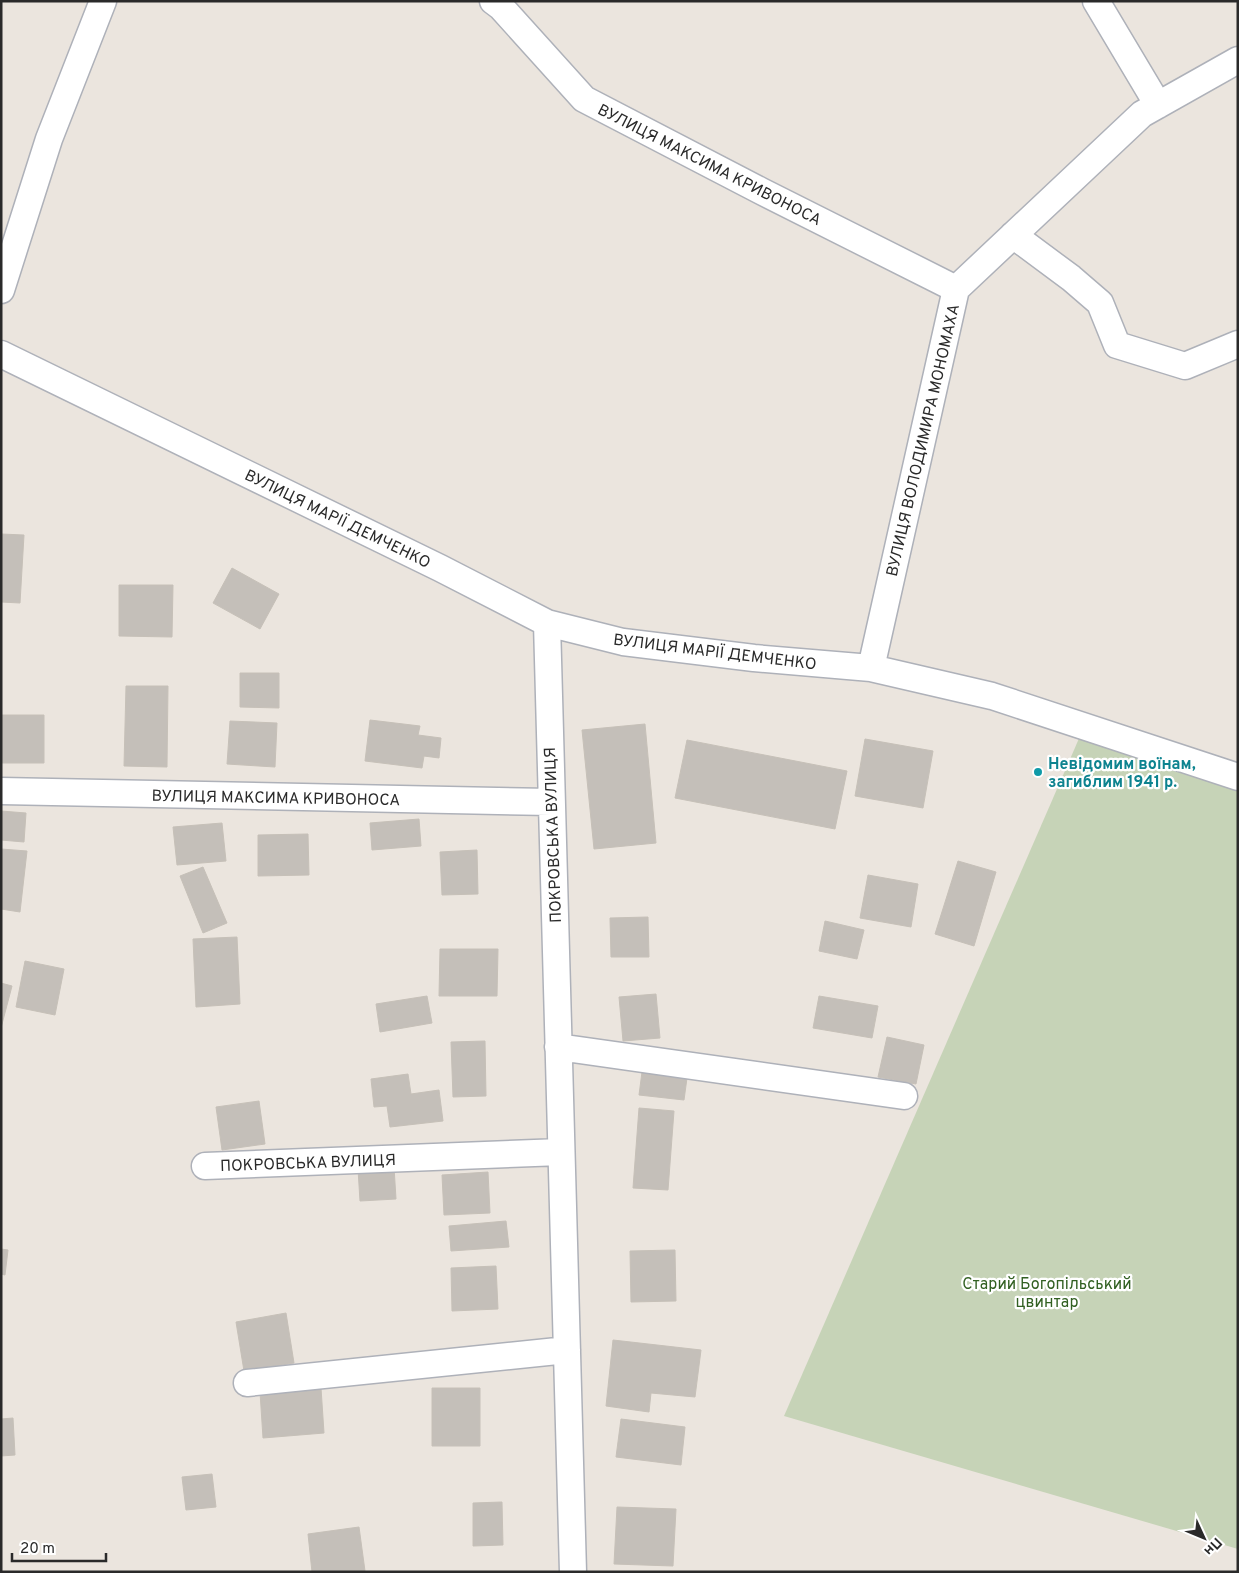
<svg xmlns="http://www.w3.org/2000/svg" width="1239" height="1573" font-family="Overpass,sans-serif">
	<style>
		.cemetery { fill: #c6d3b7 }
		.building { fill: #c4bfb9; stroke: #c6c0b8 }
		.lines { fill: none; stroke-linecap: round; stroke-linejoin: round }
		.street-casing { stroke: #aeb1b9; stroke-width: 29 }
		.street { stroke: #fff; stroke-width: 26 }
		.culture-dot { fill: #0f9aa8; stroke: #fff; stroke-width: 2 }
		.labels { text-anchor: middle; stroke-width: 4.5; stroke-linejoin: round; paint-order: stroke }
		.street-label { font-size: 16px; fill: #2a2a2a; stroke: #fff }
		.culture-label { font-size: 16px; font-weight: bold; fill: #0d838f; stroke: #fff; text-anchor: start }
		.park-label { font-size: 16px; fill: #326022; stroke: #fff }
	</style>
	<rect width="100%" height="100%" fill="#ebe5de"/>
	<path class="cemetery" d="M1084,727L1238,779V1549L784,1416Z"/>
	<path class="building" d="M1,534L24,535L20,603L1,602Z
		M232,568L279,594L260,629L213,603Z
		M119,585H173L172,637L119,636Z
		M240,673H279V708L240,707Z
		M126,686H168L167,767L124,766Z
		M1,715H44V763H1Z
		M370,720L420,726L418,735L441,738L439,758L424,756L422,768L365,761Z
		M230,721L277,723L275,767L227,764Z
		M645,724L656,843L594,849L582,730Z
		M865,739L933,751L923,808L855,796Z
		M687,740L847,771L835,829L675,798Z
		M1,811L26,813L24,842L1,840Z
		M419,819L421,846L372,850L370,823Z
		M222,823L226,861L177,865L173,827Z
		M308,834L309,875L258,876V835Z
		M1,849L27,851L20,912L1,909Z
		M477,850L478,894L442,895L440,852Z
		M958,861L996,872L974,946L935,934Z
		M203,867L227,923L203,933L180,876Z
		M868,875L918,884L911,927L860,918Z
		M648,917L649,957H611L610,918Z
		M825,921L864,930L857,959L819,951Z
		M237,937L240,1004L196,1007L193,939Z
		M440,949H498L497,996H439Z
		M25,961L64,969L55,1015L16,1007Z
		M1,983L12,986L1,1028Z
		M656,994L660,1038L623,1041L619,997Z
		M427,996L432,1023L380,1032L376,1004Z
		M819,996L878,1006L872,1038L813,1028Z
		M887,1037L924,1045L916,1084L878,1077Z
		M485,1041L486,1096L453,1097L451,1042Z
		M642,1072L687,1078L684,1100L639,1095Z
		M408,1074L411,1094L439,1090L443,1121L390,1127L387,1106L374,1107L371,1079Z
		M259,1101L265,1144L222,1150L216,1107Z
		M639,1108L674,1111L668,1190L633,1188Z
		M394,1167L396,1199L360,1201L358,1169Z
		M488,1172L490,1213L444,1215L442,1175Z
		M506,1221L509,1247L451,1251L449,1226Z
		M1,1249L8,1250L5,1275L1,1274Z
		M675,1250L676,1301L631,1302L630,1251Z
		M496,1266L498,1309L452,1311L451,1268Z
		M286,1313L294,1363L244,1371L236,1322Z
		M613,1340L701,1350L695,1397L651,1393L649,1412L606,1406Z
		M321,1388L324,1433L263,1438L260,1392Z
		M432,1388H480V1446H432Z
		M13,1418L15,1455L1,1456V1419Z
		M621,1419L685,1427L681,1465L616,1457Z
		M212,1474L216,1507L186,1510L182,1477Z
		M502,1502L503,1545L473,1546V1503Z
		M617,1507L676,1509L673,1566L614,1564Z
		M359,1527L365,1571L312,1572L308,1534Z"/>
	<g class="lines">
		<defs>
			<path id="street" d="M493,1L501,7L584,99L761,191L956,289
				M1096,1L1158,105
				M1013,235L1071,278L1100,303L1117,345L1185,366L1238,344
				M1,290L49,139L103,1
				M1,354L440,568L547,623L623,642L754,658L871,668L992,696L1238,777
				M547,623L573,1572
				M871,668L956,289L1142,114L1238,60
				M1,791L551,802
				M558,1047L904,1096
				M205,1166L561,1152
				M247,1383L567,1350"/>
		</defs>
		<use href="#street" class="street-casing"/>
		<use href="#street" class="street"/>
	</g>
	<circle class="culture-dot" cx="1038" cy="772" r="5"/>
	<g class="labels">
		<g class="street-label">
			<text transform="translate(710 164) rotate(27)" y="6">ВУЛИЦЯ МАКСИМА КРИВОНОСА</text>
			<text transform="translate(922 440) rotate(-77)" y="6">ВУЛИЦЯ ВОЛОДИМИРА МОНОМАХА</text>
			<text transform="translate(338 518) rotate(26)" y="6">ВУЛИЦЯ МАРІЇ ДЕМЧЕНКО</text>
			<text transform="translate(715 651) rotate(7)" y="6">ВУЛИЦЯ МАРІЇ ДЕМЧЕНКО</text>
			<text transform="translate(276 797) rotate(1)" y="6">ВУЛИЦЯ МАКСИМА КРИВОНОСА</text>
			<text transform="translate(552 835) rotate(-92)" y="6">ПОКРОВСЬКА ВУЛИЦЯ</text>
			<text transform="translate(308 1162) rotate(-2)" y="6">ПОКРОВСЬКА ВУЛИЦЯ</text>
		</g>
		<g class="culture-label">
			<text x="1048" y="769">Невідомим воїнам,<tspan x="1048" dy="18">загиблим 1941 р.</tspan></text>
		</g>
		<g class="park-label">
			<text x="1047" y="1289">Старий Богопільський<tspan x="1047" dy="18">цвинтар</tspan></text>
		</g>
	</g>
	<rect width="1239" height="1573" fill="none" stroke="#2a2a2a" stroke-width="5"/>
	<g transform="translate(1204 1538) rotate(134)" stroke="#ffffff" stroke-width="4" paint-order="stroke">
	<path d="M0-4L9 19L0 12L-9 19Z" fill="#2a2a2a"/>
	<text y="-8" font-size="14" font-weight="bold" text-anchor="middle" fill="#2a2a2a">Пн</text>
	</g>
	<path d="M12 1553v8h94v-8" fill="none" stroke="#2a2a2a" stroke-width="2.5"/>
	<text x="20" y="1553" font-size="15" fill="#2a2a2a" stroke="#ffffff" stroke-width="4" paint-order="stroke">20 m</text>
</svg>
